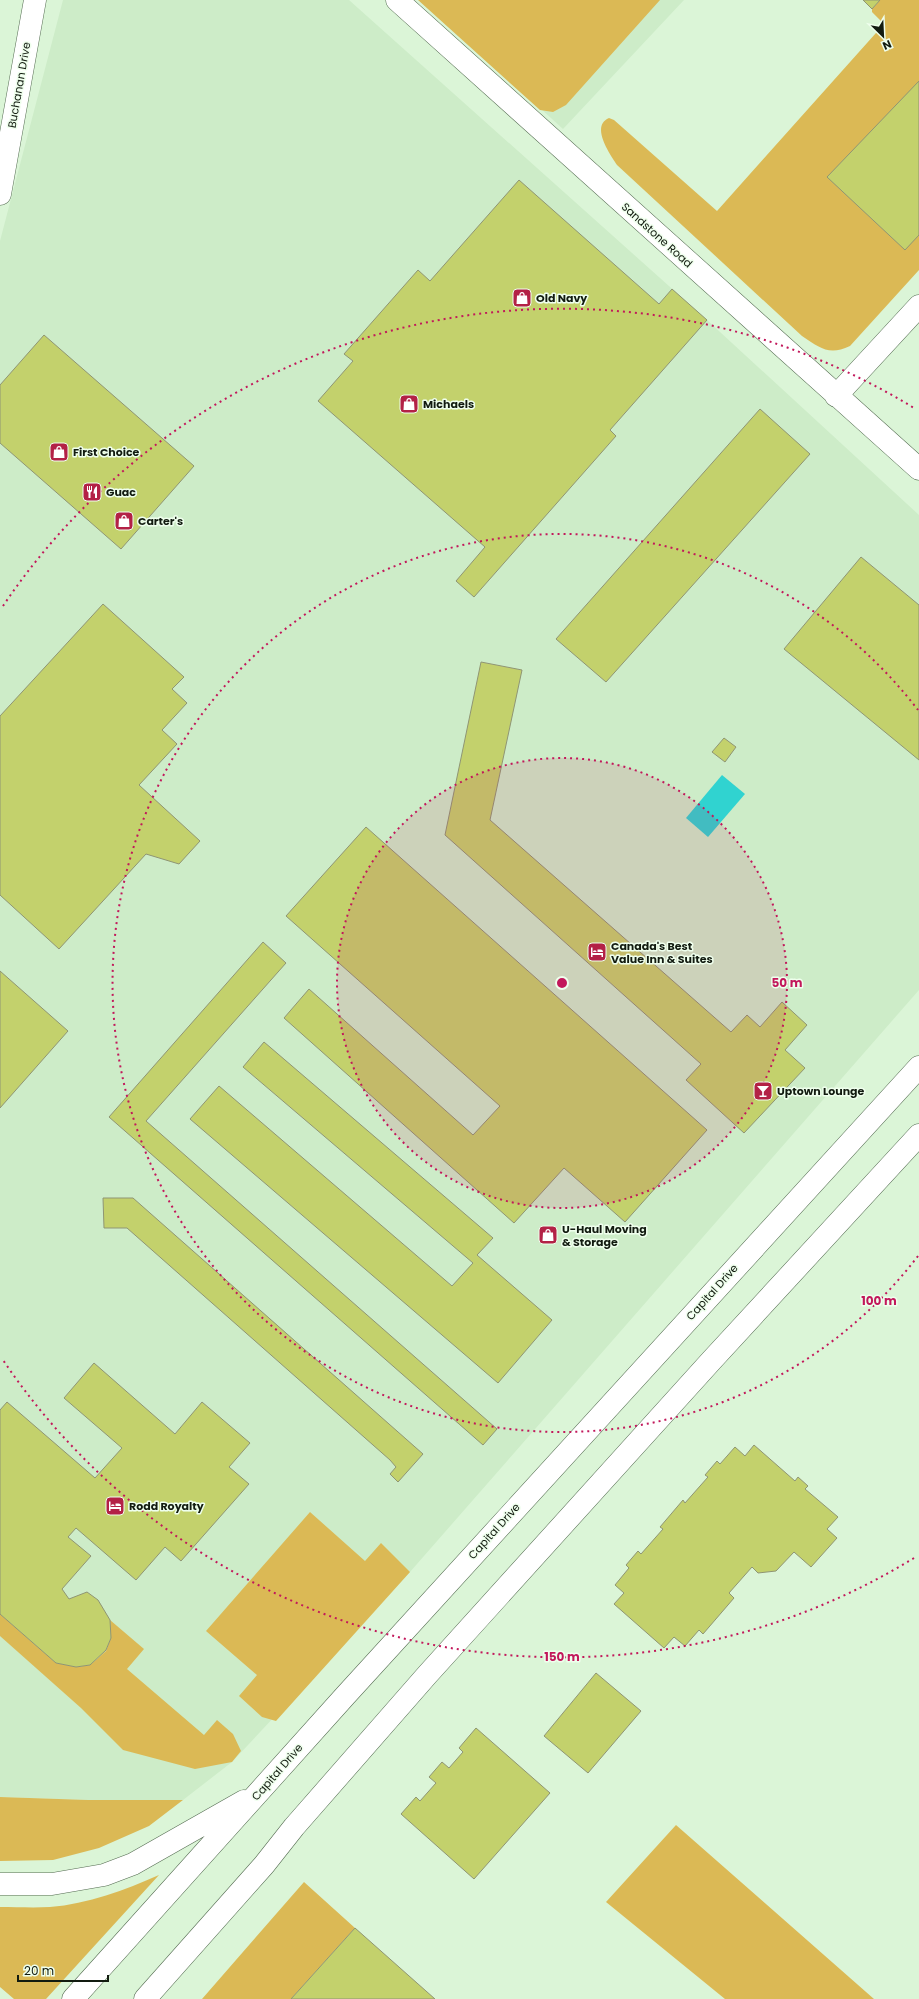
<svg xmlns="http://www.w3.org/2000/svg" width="919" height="1999" font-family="Poppins,sans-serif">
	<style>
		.built { fill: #cdecc8 }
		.green { fill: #dbb955 }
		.water { fill: #30d3d0 }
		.building { fill: #c3d16c; stroke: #8f9574 }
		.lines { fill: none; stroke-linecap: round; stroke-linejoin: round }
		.street-casing { stroke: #546b51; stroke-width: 23 }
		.primary-casing { stroke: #546b51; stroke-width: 23 }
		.street { stroke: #fff; stroke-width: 22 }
		.primary { stroke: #fff; stroke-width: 22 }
		.ring { fill: none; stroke: #c2185b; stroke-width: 2; stroke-dasharray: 2 4 }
		.labels { text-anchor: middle; stroke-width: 3; stroke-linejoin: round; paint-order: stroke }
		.street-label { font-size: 11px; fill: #121b10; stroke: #efffed }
		.poi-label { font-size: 11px; font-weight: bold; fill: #121b10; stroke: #efffed; text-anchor: start }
		.centre { fill: #c2185b; stroke: #efffed; stroke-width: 2 }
		.ring-label { font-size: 12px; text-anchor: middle; font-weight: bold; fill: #c2185b; stroke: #efffed; stroke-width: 3; stroke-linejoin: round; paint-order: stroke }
	</style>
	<rect width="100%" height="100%" fill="#dbf5d7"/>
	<path class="built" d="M63,0H349L707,320L919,515V990L410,1572L232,1762L183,1800H88L0,1797V241Z
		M422,0H684L563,129Z"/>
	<path class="green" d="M418,0H660L566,105L553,112L540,110Z
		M880,0H919V270L850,346C829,356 820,348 802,336L617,165C610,154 590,126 609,118L614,120L717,211L884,24L872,12V9Z
		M310,1512L365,1561L381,1543L410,1572L276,1721L262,1717L239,1696L257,1675L206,1631Z
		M0,1614L56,1663L77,1667L90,1665L106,1651L111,1638L110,1620L144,1649L127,1669L204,1735L217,1720L233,1734L241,1751L232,1762L195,1769L123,1750L81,1708L0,1636Z
		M0,1797L88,1800H183L149,1826L99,1848L53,1860L0,1861Z
		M676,1825L874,1999H725L606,1902Z
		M159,1875L46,1999H14L0,1987V1907C16,1907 33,1908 50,1907C88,1904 125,1890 159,1875Z
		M304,1882L355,1928L291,1999H202Z"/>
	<path class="water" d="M722,775L745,794L708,837L686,818Z"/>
	<path class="building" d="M863,0H880L872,9Z
		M919,81V235L905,250L827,177Z
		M519,180L659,304L672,289L707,320L610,430L616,436L474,597L456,581L485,547L318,401L353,361L344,354L418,270L430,281Z
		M44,335L194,466L121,549L0,443V385Z
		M760,409L810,454L606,682L556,639Z
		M861,557L919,605V760L784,649Z
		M103,604L184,677L172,689L187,703L162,730L177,744L139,785L200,841L179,864L146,854L59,949L0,895V716Z
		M481,662L522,670L490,820L731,1032L747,1015L760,1027L782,1002L807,1025L785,1050L805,1068L744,1133L686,1080L701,1064L445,835Z
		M724,738L736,747L725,762L712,752Z
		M366,827L707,1130L625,1222L564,1168L514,1223L284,1018L309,989L473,1135L500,1106L286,916Z
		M263,942L286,963L146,1121L497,1429L483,1445L109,1117Z
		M0,971L68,1031L0,1108Z
		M264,1042L493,1238L477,1255L552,1320L498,1383L190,1119L219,1086L452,1286L473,1263L243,1067Z
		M103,1198H133L423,1454L398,1482L390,1474L396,1467L390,1460L127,1228H104Z
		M94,1363L175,1434L202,1402L250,1443L229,1467L249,1484L181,1561L165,1547L136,1580L76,1528L68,1537L91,1556L62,1589L69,1599L87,1592L98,1600L110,1620L111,1638L106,1650L90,1665L76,1667L56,1663L0,1614V1410L7,1402L95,1478L122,1448L64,1398Z
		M754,1445L795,1481L798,1477L808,1486L805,1489L838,1517L827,1529L837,1538L811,1567L794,1552L776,1571L758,1573L752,1567L729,1593L734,1598L703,1634L699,1630L685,1646L674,1637L664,1648L614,1604L624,1593L615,1585L629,1568L626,1565L638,1551L641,1554L663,1529L660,1527L683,1500L685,1503L708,1477L705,1475L717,1461L720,1464L735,1447L745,1456Z
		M596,1673L641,1711L588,1773L544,1736Z
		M476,1728L550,1793L474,1879L401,1814L416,1797L420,1801L436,1783L429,1777L442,1762L449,1768L463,1752L459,1748Z
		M355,1928L435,1999H291Z"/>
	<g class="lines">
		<defs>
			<path id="street" d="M397,0L919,469
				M0,194L35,0
				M836,396L919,306"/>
			<path id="primary" d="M0,1884H52L104,1875L133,1864L244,1801
				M73,1999L345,1696L919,1067
				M145,1999L264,1865L294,1827L427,1675L711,1361L919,1135"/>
		</defs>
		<use href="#street" class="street-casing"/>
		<use href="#primary" class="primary-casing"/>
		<use href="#street" class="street"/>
		<use href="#primary" class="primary"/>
	</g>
	<circle cx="562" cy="983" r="225" fill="#c2185b" fill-opacity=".12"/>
	<g class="ring">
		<circle cx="562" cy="983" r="225"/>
		<path d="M918 1256A449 449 0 1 1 918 710"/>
		<path d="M914 1558A674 674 0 0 1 3 1360M3 606A674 674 0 0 1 914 408"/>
	</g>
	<defs>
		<symbol id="shop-square" viewBox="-11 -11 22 22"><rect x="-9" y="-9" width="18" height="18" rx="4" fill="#b32146" stroke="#efffed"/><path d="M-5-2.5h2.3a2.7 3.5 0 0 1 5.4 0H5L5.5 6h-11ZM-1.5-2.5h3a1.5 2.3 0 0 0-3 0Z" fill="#fff"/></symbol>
		<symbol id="restaurant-square" viewBox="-11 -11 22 22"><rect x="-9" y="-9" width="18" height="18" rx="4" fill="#b32146" stroke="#efffed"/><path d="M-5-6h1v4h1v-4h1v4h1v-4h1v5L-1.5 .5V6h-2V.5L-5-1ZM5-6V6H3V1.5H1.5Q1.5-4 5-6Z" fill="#fff"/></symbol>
		<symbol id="hotel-square" viewBox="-11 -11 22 22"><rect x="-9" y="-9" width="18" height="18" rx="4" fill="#b32146" stroke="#efffed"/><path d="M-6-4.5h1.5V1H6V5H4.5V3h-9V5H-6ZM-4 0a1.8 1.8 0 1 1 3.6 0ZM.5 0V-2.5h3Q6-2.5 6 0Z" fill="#fff"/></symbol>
		<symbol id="bar-square" viewBox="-11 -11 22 22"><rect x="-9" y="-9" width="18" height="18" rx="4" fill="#b32146" stroke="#efffed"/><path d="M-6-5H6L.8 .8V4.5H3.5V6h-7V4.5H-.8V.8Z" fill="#fff"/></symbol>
	</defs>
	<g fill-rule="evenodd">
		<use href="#shop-square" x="511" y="287" width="22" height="22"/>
		<use href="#shop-square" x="398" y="393" width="22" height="22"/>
		<use href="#shop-square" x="48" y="441" width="22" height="22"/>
		<use href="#restaurant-square" x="81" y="481" width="22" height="22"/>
		<use href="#shop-square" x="113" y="510" width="22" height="22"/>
		<use href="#hotel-square" x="586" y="941" width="22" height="22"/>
		<use href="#bar-square" x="752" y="1080" width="22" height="22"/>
		<use href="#shop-square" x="537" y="1224" width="22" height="22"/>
		<use href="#hotel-square" x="104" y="1495" width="22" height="22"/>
	</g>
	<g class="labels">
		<g class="street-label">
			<text transform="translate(19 85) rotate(-80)" y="4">Buchanan Drive</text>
			<text transform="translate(657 235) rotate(42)" y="4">Sandstone Road</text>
			<text transform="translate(712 1292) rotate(-48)" y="4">Capital Drive</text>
			<text transform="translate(494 1531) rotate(-48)" y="4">Capital Drive</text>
			<text transform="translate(277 1772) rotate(-49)" y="4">Capital Drive</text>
		</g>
		<g class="poi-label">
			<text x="536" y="302">Old Navy</text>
			<text x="423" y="408">Michaels</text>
			<text x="73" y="456">First Choice</text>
			<text x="106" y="496">Guac</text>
			<text x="138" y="525">Carter's</text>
			<text x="611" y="950">Canada's Best<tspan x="611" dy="13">Value Inn &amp; Suites</tspan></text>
			<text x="777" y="1095">Uptown Lounge</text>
			<text x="562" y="1233">U-Haul Moving<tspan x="562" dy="13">&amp; Storage</tspan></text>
			<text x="129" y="1510">Rodd Royalty</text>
		</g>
	</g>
	<circle cx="562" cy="983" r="6" class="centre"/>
	<g class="ring-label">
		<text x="787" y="987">50 m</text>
		<text x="879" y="1305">100 m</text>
		<text x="562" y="1661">150 m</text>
	</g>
	<g transform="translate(883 36) rotate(156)" stroke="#efffed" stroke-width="3" paint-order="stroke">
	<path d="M0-3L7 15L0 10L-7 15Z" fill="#121b10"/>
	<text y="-6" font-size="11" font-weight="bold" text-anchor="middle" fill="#121b10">N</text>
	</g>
	<path d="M18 1975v6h90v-6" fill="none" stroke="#121b10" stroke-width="2"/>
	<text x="24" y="1975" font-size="12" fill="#121b10" stroke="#efffed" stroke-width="3" paint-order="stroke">20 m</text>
</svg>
